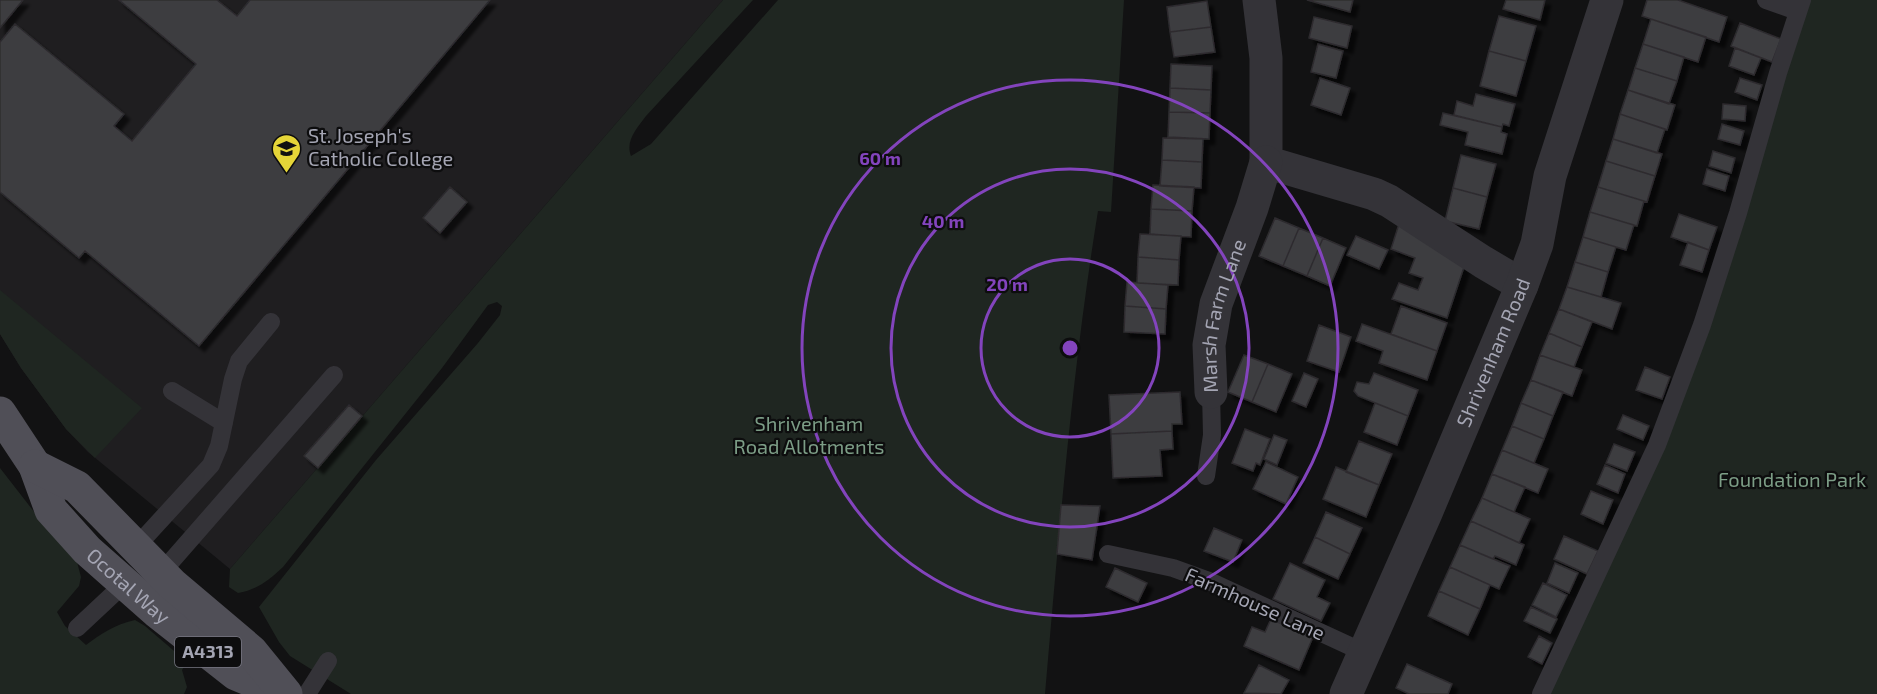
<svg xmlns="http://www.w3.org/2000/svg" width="1877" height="694" font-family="'Exo 2',sans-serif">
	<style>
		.built { fill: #1f1e20 }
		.green { fill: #1f2621 }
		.building { fill: #3d3c40; stroke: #2d2c2f; stroke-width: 1.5; filter: url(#shadow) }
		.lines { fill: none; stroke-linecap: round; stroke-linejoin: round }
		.lane { stroke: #343338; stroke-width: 18 }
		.street { stroke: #343338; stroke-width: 33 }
		.primary { stroke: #504f57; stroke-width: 33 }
		.ring { fill: none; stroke: #8344bd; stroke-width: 3 }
		.labels { text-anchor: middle; stroke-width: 4.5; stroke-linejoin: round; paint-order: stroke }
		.shield { fill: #0d0d0e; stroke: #777782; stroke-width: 1.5 }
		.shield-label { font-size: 18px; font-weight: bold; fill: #a4a5b3 }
		.poi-label { font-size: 20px; fill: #a4a5b3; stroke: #0d0d0e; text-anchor: start }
		.street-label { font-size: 20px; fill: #a4a5b3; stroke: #0d0d0e }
		.park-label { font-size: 20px; fill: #7c9d86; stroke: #0d0d0e }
		.centre { fill: #8344bd; stroke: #0d0d0e; stroke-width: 3 }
		.ring-label { font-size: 18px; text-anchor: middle; font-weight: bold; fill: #8344bd; stroke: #0d0d0e; stroke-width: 4.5; stroke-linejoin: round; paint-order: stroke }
	</style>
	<defs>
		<filter id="shadow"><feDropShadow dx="5.5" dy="5.5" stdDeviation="1.5" flood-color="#0009"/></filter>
	</defs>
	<rect width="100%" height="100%" fill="#121213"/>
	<path class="built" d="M0,0H723L230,569L88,452L66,429L21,368L0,334Z"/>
	<path class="green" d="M723,0H753L646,116C637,128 625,141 631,156L651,144L778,0H1124L1111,212L1098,211C1072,371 1059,533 1045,694H351L290,656L279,642L259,607L376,460L478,343L500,315L502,306L497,302L488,305L442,368L283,567C269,580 257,590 238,593L229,587L230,569Z
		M1810,0H1877V694H1548L1663,447Z
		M0,290L142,408L95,458L66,429L21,368L0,334Z
		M0,468L42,522L77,562L81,577L79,586L57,612L65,626L86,645C102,633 114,625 135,620L145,626L187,662L182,670L187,687L184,694H0Z"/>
	<path class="building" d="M0,0H23L0,28Z
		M119,0H217L237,16L250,0H490L199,346L85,251L79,258L0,192V42L15,24L124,114L114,126L132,141L196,64Z
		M1307,0H1353L1350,12Z
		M1506,0H1545L1540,20L1503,9Z
		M1647,0H1678L1727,17L1719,42L1642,16Z
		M1207,1L1211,27L1170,32L1167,7Z
		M1499,16L1536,26L1526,61L1489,51Z
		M1314,17L1352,26L1347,48L1309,38Z
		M1651,19L1706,37L1698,62L1643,44Z
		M1740,23L1781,39L1772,62L1731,46Z
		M1211,27L1215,52L1174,57L1170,32Z
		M1318,44L1343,51L1336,78L1311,72Z
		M1643,44L1684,57L1677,81L1635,68Z
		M1735,48L1761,58L1754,75L1729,66Z
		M1489,51L1526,61L1516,96L1480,86Z
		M1171,64L1212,66L1211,90L1170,88Z
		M1635,68L1677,81L1669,104L1628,90Z
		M1320,78L1350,88L1341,115L1311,105Z
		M1740,78L1762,85L1757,100L1735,92Z
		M1170,88L1211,90L1210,113L1169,112Z
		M1628,90L1675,105L1667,130L1620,114Z
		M1476,94L1515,104L1509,126L1503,124L1502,127L1454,115L1457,101L1473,106Z
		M1723,104L1746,106L1745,121L1722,119Z
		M1169,112L1210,113L1209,139L1168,137Z
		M1443,113L1502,127L1501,132L1507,134L1502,154L1465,145L1468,132L1440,125Z
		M1620,114L1665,129L1657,153L1613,139Z
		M1722,124L1744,131L1740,145L1718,139Z
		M1163,138L1203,139L1202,162L1162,160Z
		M1613,139L1662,154L1655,176L1606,161Z
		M1713,151L1735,158L1731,173L1709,166Z
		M1461,155L1496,164L1487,197L1453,188Z
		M1162,160L1202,162L1201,188L1160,186Z
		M1606,161L1655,176L1647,202L1598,187Z
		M1707,169L1729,176L1725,191L1703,184Z
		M1153,185L1194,187L1192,211L1151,209Z
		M450,187L467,202L440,233L423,218Z
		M1598,187L1644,201L1637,226L1590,212Z
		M1453,188L1487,197L1479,229L1445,221Z
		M1151,209L1192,211L1191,237L1150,234Z
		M1590,212L1634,225L1626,250L1583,237Z
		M1679,214L1717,227L1709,250L1671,237Z
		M1275,218L1299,228L1283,266L1259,256Z
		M1399,224L1464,267L1447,318L1392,299L1399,283L1418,290L1423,278L1409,273L1415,258L1391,249Z
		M1299,228L1323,238L1307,276L1283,266Z
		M1140,234L1181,236L1179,260L1138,257Z
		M1356,236L1388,250L1379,269L1347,255Z
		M1583,237L1616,247L1608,272L1575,262Z
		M1323,238L1346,248L1330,286L1307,276Z
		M1688,242L1709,250L1702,272L1680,265Z
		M1138,257L1179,260L1178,285L1137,283Z
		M1575,262L1608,272L1601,297L1567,287Z
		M1127,282L1168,285L1166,309L1125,306Z
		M1567,287L1621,303L1612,329L1559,309Z
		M1125,306L1166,309L1165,334L1124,332Z
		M1401,306L1447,323L1437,351L1391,334Z
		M1559,309L1592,322L1582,347L1549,333Z
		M1362,324L1437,351L1427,380L1379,363L1383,351L1356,341Z
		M1319,325L1351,337L1339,372L1307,361Z
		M1549,333L1582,347L1574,367L1540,355Z
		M1244,355L1268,364L1252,402L1228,392Z
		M1540,355L1582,370L1572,396L1531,380Z
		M1268,364L1292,374L1276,412L1252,402Z
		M1645,367L1670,377L1662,399L1636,390Z
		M1304,373L1318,379L1306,407L1292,401Z
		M1374,373L1418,390L1408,416L1358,396L1354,391L1357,382L1369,384Z
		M1531,380L1563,392L1553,416L1521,403Z
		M1180,392L1182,424H1172V431L1111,434L1109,395Z
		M1375,403L1408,416L1397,445L1364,432Z
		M1521,403L1553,416L1544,439L1512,426Z
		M349,405L362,416L318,468L304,456Z
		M1623,415L1649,426L1643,440L1617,429Z
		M1512,426L1544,439L1534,463L1502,450Z
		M1245,429L1270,439L1260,465L1256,463L1253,471L1232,463Z
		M1172,431L1173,449L1160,450L1162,476L1113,478L1111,434Z
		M1274,435L1287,440L1277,465L1264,459Z
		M1359,441L1392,454L1379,485L1346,472Z
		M1614,444L1635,452L1627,471L1606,463Z
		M1502,450L1548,469L1538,493L1492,474Z
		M1266,462L1298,477L1286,504L1253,489Z
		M1605,465L1625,474L1618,493L1597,484Z
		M1336,467L1379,485L1366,517L1323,499Z
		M1492,474L1525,487L1514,512L1482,498Z
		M1591,491L1613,500L1603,524L1581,514Z
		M1482,498L1530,519L1519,543L1471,521Z
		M1061,505L1100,506L1092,560L1057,554Z
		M1326,512L1362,528L1350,554L1315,537Z
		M1471,521L1524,545L1516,565L1495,556L1493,559L1460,545Z
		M1214,528L1242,540L1233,562L1204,551Z
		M1564,536L1598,551L1587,574L1554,559Z
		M1315,537L1350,554L1338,579L1303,563Z
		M1460,545L1510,566L1499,589L1450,567Z
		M1290,563L1325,580L1317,597L1330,603L1321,621L1273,599Z
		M1555,563L1578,573L1569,593L1547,583Z
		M1450,567L1490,585L1480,609L1439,591Z
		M1115,568L1147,583L1138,602L1106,587Z
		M1543,583L1567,595L1556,617L1532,605Z
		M1439,591L1480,609L1468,635L1428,616Z
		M1531,607L1557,619L1550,633L1524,621Z
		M1271,619L1313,637L1299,670L1244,646L1252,627L1265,632Z
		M1539,636L1552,643L1542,664L1528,657Z
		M1407,664L1452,684L1448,694H1409L1396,688Z
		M1259,665L1289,680L1281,694L1244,693Z"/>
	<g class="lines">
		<path class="lane" d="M1766,0L1797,11
			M172,391L224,423
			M1206,476L1212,435L1211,392
			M135,548L211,465L219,446L233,379L239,361L271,322
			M1108,554L1173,568L1209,581L1365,653
			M161,573L334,375
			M77,628L124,584
			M307,694L328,661
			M1541,694L1657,445L1702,325L1738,213L1778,73L1802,0"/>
		<g class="street">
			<path d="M1259,0L1266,58V162L1374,194L1389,201L1483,262L1522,285"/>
			<path id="s1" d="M1211,392L1209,345L1216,304L1252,208L1266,162"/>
			<path id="s2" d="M1346,694L1426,513L1522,285L1537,244L1550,176L1607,0"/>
		</g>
		<g class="primary">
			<path id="s3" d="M0,413L35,466L51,510L87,550L156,611L236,674L284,694"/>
			<path d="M35,466L77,487L172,584L251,651L286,694"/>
		</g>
	</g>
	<g class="ring">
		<circle cx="1070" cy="348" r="89"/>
		<circle cx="1070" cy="348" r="179"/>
		<circle cx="1070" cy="348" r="268"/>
	</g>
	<defs>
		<symbol id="school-pin" viewBox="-11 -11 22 30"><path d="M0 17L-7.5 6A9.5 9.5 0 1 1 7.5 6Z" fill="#e5d538" stroke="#0d0d0e"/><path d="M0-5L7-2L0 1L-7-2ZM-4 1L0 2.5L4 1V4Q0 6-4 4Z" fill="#111"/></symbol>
	</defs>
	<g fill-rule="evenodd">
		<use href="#school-pin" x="270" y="132" width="33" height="45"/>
	</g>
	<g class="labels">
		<rect class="shield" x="175" y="637" width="66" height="30" rx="4.5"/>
		<g class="shield-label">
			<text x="208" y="658">A4313</text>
		</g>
		<g class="poi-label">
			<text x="308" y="143">St. Joseph's<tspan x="308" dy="23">Catholic College</tspan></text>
		</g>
		<g class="street-label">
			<text dy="7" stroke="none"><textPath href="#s1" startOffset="78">Marsh Farm Lane</textPath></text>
			<text dy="7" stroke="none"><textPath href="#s2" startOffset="372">Shrivenham Road</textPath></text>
			<text dy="7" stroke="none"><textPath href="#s3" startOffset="219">Ocotal Way</textPath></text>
			<text transform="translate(1255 604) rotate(24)" y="7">Farmhouse Lane</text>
		</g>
		<g class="park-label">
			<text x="809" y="431">Shrivenham<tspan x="809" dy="23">Road Allotments</tspan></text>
			<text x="1792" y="487">Foundation Park</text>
		</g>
	</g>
	<circle cx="1070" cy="348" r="9" class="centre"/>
	<g class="ring-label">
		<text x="880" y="165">60 m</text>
		<text x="943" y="228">40 m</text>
		<text x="1007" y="291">20 m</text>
	</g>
</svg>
